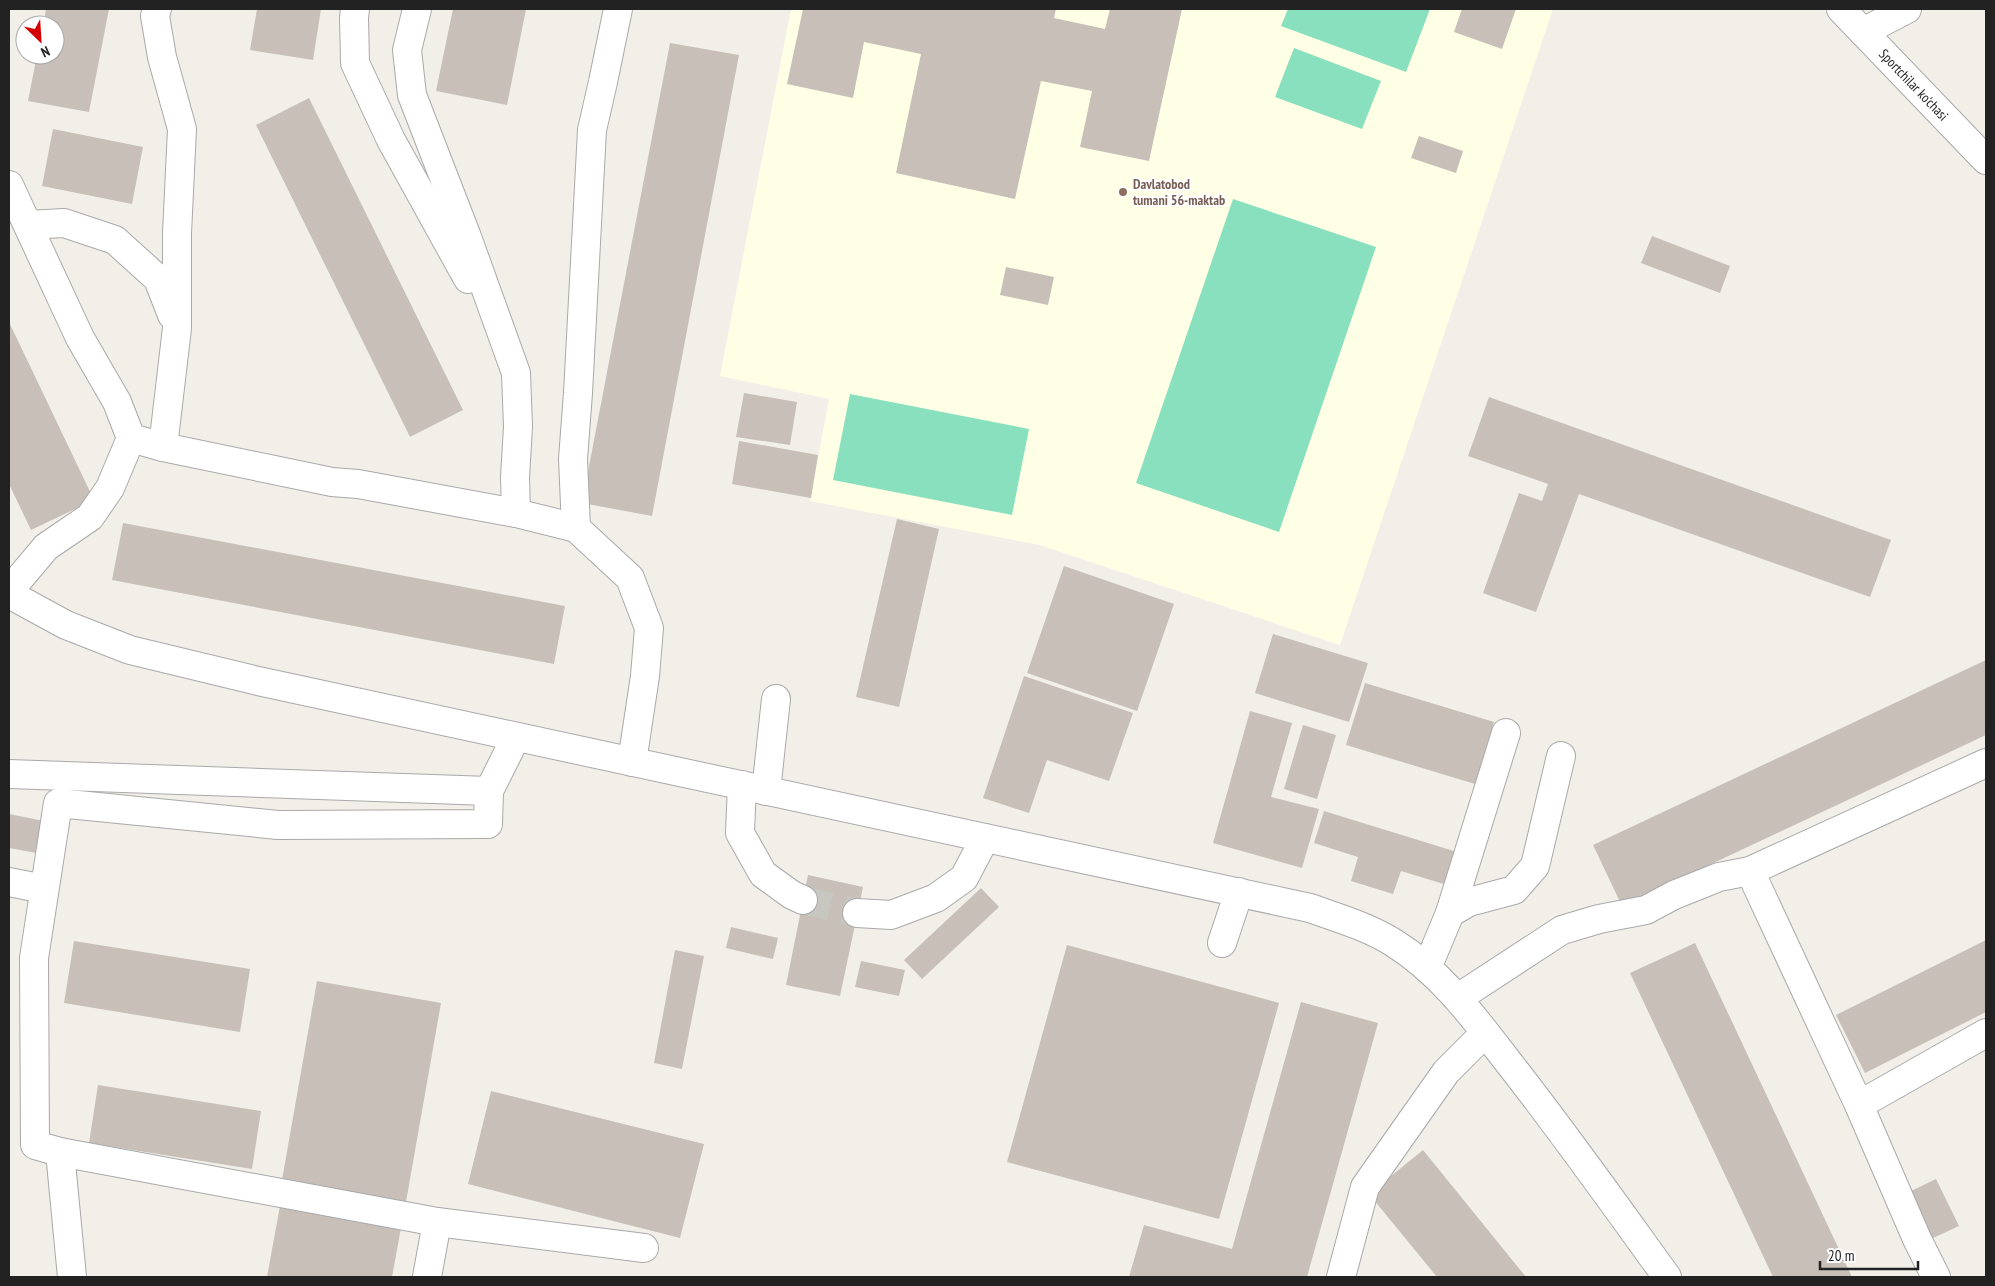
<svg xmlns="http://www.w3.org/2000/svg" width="1995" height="1286" font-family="'PT Sans Narrow',sans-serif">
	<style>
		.education { fill: #ffffe5 }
		.pitch { fill: #88e0be }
		.building { fill: #c7bfb8 }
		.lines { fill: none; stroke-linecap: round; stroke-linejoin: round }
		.minor-tunnel { stroke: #c8c6c1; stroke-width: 28; stroke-dasharray: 28 14; stroke-linecap: butt }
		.minor-casing { stroke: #a9a9a9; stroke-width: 30 }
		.minor { stroke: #fff; stroke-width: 28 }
		.education-dot { fill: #8d6e63; stroke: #fff; stroke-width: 2 }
		.labels { text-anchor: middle; stroke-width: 4; stroke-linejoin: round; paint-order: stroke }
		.street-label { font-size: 14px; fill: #222; stroke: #fff }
		.education-label { font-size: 14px; font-weight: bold; fill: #785e54; stroke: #fff; text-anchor: start }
	</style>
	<rect width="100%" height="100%" fill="#f2efe9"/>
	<path class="education" d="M791,9H1553L1340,645L1040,545L810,501L829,399L720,376Z"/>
	<path class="pitch" d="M1288,9H1430L1406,72L1281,26Z
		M1294,48L1381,81L1362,129L1275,97Z
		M1233,199L1376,247L1279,532L1136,483Z
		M850,394L1029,429L1012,515L833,480Z"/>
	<path class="building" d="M46,9H109L89,112L28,101L37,55H55V25H43Z
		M257,9H321L313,60L250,50Z
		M453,9H526L507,105L436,91Z
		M803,9H1056L1054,18L1105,29L1110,9H1182L1149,161L1080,147L1092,91L1041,81L1015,199L896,173L921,54L864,42L853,98L787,84Z
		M1462,9H1516L1502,49L1454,32Z
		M670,43L739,55L652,516L582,503Z
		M309,98L463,410L410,437L256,125Z
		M53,129L143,147L132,204L42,186Z
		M1419,136L1463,151L1456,173L1411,158Z
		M1652,236L1730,266L1720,293L1641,263Z
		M1006,267L1054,277L1048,305L1000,295Z
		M9,322L94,500L31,530L9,484Z
		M744,393L797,402L790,445L736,437Z
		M1489,397L1891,540L1870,597L1579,494L1536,612L1483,593L1519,493L1542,501L1548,484L1468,456Z
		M739,441L818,455L811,498L732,484Z
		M897,519L939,529L899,707L856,697Z
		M123,523L565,606L554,664L112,580Z
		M1064,566L1174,604L1137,711L1027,673Z
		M1273,634L1368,663L1349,722L1255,693Z
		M1986,660V735L1622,906L1593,845Z
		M1024,676L1133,713L1109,781L1047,760L1029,813L983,798Z
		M1365,683L1494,722L1475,784L1346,745Z
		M1250,711L1292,723L1271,797L1319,809L1302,868L1213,843Z
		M1303,725L1336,735L1317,799L1284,789Z
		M1324,811L1457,852L1447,885L1401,871L1393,894L1351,881L1358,857L1314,843Z
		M9,814L49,822L42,854L9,848Z
		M808,875L863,887L840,996L786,985Z
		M981,888L999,907L922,979L904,960Z
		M731,927L778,938L773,959L726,948Z
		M1986,940V1012L1865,1073L1836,1015Z
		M74,941L250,969L240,1032L64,1003Z
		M1695,943L1852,1277H1773L1630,973Z
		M1067,945L1279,1003L1219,1219L1007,1162Z
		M675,950L704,956L682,1069L654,1063Z
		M861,961L905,970L899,996L855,987Z
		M317,981L441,1003L406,1202L282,1180Z
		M1301,1002L1378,1023L1307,1277H1129L1144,1225L1232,1249Z
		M98,1085L261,1111L252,1169L89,1143Z
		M491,1091L704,1144L680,1238L468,1184Z
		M1423,1150L1526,1277H1437L1369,1194Z
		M1936,1179L1959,1226L1931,1239L1909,1192Z
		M280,1206L401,1228L392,1277H267Z"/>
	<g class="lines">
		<path class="minor-tunnel" d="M803,900L857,913"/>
		<defs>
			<g id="minor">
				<path d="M157,9L155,16L162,57L182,129L177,233V328L163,447"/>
				<path d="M355,9L354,18L355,63L391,140L468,279"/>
				<path d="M417,9L407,50L412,95L467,237L516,373L518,427L515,477L516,513L576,528"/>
				<path d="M618,9L603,82L592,130L578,393L573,459L576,528L630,578L649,628L645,676L632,762"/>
				<path id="s1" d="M1841,9L1986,160"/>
				<path d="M1863,32L1907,9"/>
				<path d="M9,185L80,338L117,402L131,438"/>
				<path d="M28,225L64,223L115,240L158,279L172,315"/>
				<path d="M9,591L46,547L90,517L110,488L131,438L163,447L332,482L358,484L516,513"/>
				<path d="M9,594L66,625L130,650L258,681L1310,908C1338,918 1369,927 1394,943C1442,973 1475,1019 1509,1063C1564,1133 1615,1205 1667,1277"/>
				<path d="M9,774L489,791L516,737"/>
				<path d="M742,785L740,833L763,874L792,895L803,900"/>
				<path d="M766,791L776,699"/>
				<path d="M1750,871L1859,1105"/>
				<path d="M9,882L44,889"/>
				<path d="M857,913L891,915L936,898L964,878L985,838"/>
				<path d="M1450,913L1506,733"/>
				<path d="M1222,943L1239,892"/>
				<path d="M1427,968L1450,913L1469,902L1514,890L1535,866L1561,756"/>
				<path d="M1458,998L1562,930L1599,919L1646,910L1674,895L1719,877L1750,871L1986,763"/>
				<path d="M60,1152L72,1277"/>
				<path d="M437,1222L60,1152L35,1145L34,958L58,803L278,825L488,824L489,791"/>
				<path d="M427,1277L437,1222L644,1248"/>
				<path d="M1341,1277L1365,1187L1446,1072L1485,1033"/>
				<path d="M1936,1277L1917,1239L1859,1105L1986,1033"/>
			</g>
		</defs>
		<use href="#minor" class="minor-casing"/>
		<use href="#minor" class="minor"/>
	</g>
	<circle class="education-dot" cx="1123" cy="192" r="5"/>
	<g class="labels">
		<g class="street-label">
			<text dy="5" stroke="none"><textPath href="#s1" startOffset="105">Sportchilar ko'chasi</textPath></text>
		</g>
		<g class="education-label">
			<text x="1133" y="189">Davlatobod<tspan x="1133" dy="16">tumani 56-maktab</tspan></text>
		</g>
	</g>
	<rect width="1995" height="1286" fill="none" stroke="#222222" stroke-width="20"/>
	<g transform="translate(40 40) rotate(155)"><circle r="24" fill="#ffffff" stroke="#a7a7a7"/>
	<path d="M0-4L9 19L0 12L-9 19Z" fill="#d40000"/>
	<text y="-8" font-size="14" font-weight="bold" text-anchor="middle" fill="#222222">N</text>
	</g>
	<path d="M1820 1261v8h98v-8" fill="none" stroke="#222222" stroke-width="2.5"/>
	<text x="1828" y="1261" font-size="15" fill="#222222" stroke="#ffffff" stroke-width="4" paint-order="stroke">20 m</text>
</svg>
